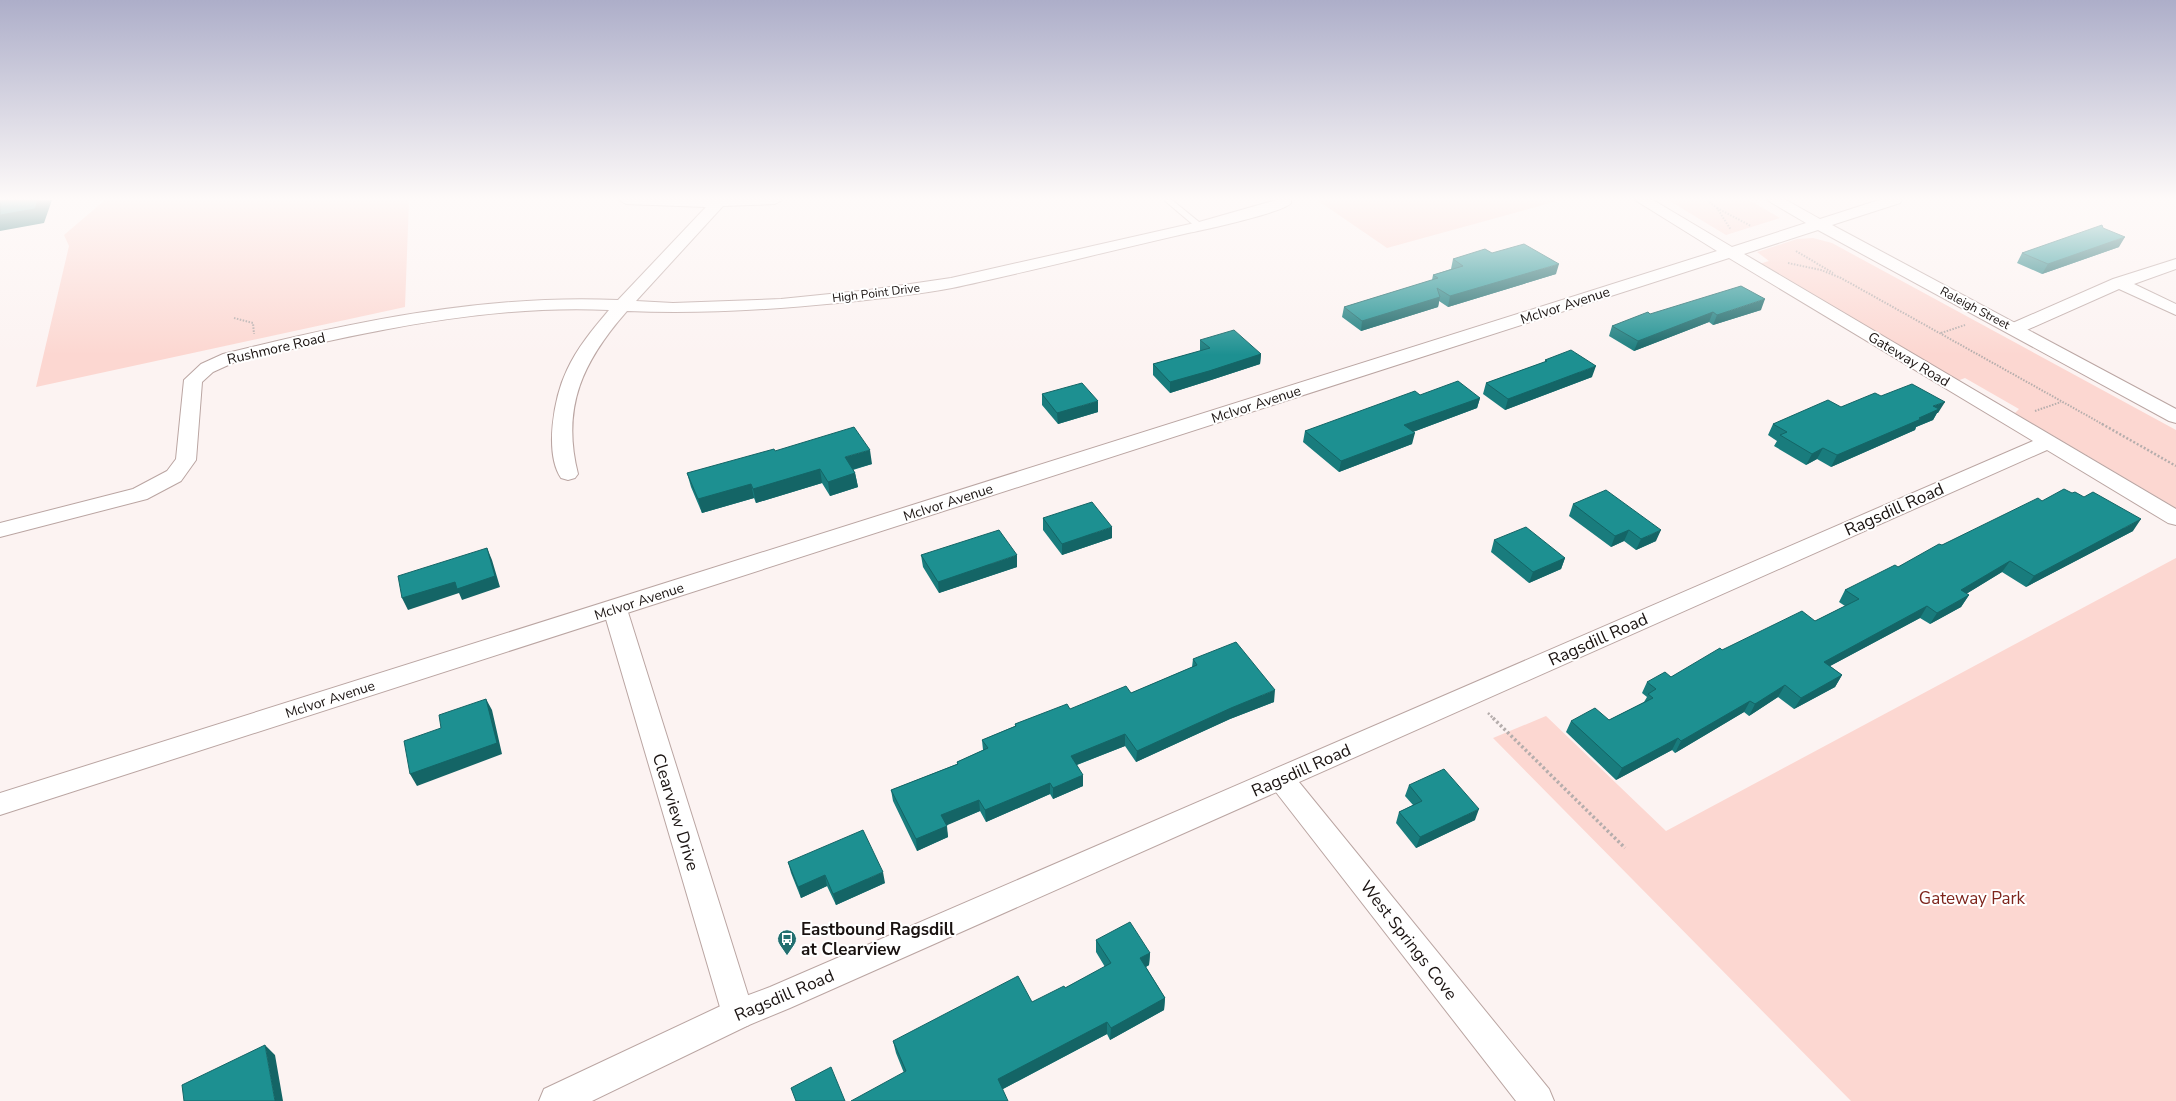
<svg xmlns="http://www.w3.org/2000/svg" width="2176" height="1101" font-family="'Nunito Sans',sans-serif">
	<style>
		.green { fill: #fcd7d1 }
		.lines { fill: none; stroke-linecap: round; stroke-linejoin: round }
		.service-casing { stroke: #baa5a2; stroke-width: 2 }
		.minor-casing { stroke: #baa5a2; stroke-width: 2 }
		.tertiary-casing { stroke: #baa5a2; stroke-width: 2 }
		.path-far2 { stroke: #b5adac; stroke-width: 2; stroke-dasharray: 1.5 1.5; stroke-linecap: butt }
		.path-far1 { stroke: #b5adac; stroke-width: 2.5; stroke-dasharray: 2 2; stroke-linecap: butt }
		.path { stroke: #b5adac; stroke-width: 3.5; stroke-dasharray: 2.5 2.5; stroke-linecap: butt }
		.service { fill: #fff; fill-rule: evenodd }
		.minor { fill: #fff; fill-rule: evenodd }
		.tertiary { fill: #fff; fill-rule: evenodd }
		.wall { fill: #197c7d }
		.shaded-wall { fill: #146566 }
		.building { fill: #1d9091; stroke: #146566 }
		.labels { text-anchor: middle; stroke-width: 4; stroke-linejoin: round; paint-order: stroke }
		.far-street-label { font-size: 12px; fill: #1a1311; stroke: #fff }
		.street-label { font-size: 14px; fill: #1a1311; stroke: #fff }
		.near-street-label { font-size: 17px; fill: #1a1311; stroke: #fff }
		.near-park-label { font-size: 17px; fill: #7e251c; stroke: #fff }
		.near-poi-label { font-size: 17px; font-weight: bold; fill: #1a1311; stroke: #fff; text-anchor: start }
	</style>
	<rect width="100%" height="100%" fill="#fcf3f2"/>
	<path class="green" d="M105,200H409L405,307L36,387L69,246L64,235Z
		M1317,200H1561L1387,248Z
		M1668,200H1749L1780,218L1726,235Z
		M1813,238L1832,243L2176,430V508L2015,413L2019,409L1965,378L1957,381L1759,264L1769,261L1757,252L1797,239Z
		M2176,558V1101H1851L1493,738L1546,716L1666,831Z"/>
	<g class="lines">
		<defs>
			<path id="service" d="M1164,200H1172L1204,226L1197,228Z"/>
			<path id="minor" d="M619,200H782L775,204L723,206L636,301L673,303L781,299L869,290L951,278L1199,222L1276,200H1291V203C1285,212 1204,230 1188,233C1109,251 1031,271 952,288C915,295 876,299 838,303C768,310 697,314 627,311C583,361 561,407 578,474L575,478L568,480L561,478C544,453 554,397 567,370C577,348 593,329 609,310C482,304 358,334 235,362L213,372L202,382L196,460L181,481L147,499L0,537V523L133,489L167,471L176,459L184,380L201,364L223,354C352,322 484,294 618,300L706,207L626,204Z
				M2176,259V269L2134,284L2176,304V315L2119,289L2020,333L2014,334L2008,333L2005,329L2008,325L2113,279Z
				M615,601L623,603L627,609L754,1014L749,1025L738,1029L727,1025L722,1014L603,609L607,603Z
				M1281,768L1290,771L1549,1089L1554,1101H1516L1272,787L1268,779L1272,771Z"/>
			<path id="tertiary" d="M1635,200H1653L1732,247L1806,223L1767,200H1786L1820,219L1879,200H1902L1900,203L1832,225L2176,409V423L2169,421L1818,230L1744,254L2176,509V525L2168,523L2047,450L790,1008L749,1025L592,1101H539L544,1089L727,1003L770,987L2033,441L1729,258L0,815V793L1717,251Z"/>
		</defs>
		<use href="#service" class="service-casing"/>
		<use href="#minor" class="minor-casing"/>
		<use href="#tertiary" class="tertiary-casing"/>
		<path class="path-far2" d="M1707,200L1717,208L1731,230
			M1717,208L1751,226
			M1796,251L1833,273
			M1788,263L1821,270L1841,278L2104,425
			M234,318L253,323L254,334
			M1941,333L1965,325
			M2035,411L2061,402"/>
		<path class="path-far1" d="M2102,424L2176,466
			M1488,713L1494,719"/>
		<path class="path" d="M1493,718L1625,848"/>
		<use href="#service" class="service"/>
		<use href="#minor" class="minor"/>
		<use href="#tertiary" class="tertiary"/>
	</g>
	<path class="wall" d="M2103,228L2119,247L2042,274L2017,263L2022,253Z
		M1492,253L1556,274L1448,307L1439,301L1438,307L1361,331L1342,317L1344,307L1432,280L1433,275L1451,269L1453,259Z
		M1761,310L1713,325L1709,322L1634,351L1609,336L1612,326L1650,314Z
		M1200,340L1261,354L1260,364L1208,381L1170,393L1153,375V364L1200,351Z
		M1545,360L1592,377L1505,410L1483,394L1486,383L1545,362Z
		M1042,394L1098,412L1058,424L1042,405Z
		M1420,395L1480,398L1477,408L1413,432L1412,444L1339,472L1303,442L1305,431Z
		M1881,396L1938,413H1937L1933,420L1916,427L1915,430L1831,467L1817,459L1806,465L1774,446L1777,441L1768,435L1773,424L1841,407Z
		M775,451L872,464L853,470L855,473L858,487L830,496L822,483L756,503L754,498L702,513L691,487L687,473Z
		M2042,501L2133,531L2026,587L2002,572L1966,594L1969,595L1961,607L1930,624L1920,618L1830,666L1842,675L1835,687L1794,709L1778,697L1749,716L1744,712L1675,753L1672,750L1616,780L1566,732L1571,721L1609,720L1644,702L1647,697L1642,693L1647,682L1671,677L1722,650L1815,621L1845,606L1839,602L1845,590L1898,567L1942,545Z
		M1573,504L1656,541L1636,550L1624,541L1611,547L1569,516Z
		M1043,518L1112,538L1062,555L1043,530Z
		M1494,540L1565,558L1561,569L1529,583L1491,552Z
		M921,555L1017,567L939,593L923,567Z
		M1193,659L1274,702L1230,719L1136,762L1125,746L1077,765L1083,786L1053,799L1050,794L986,822L980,811L946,825L948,837L917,851L893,801L891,790L957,764V762L983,750L982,740L1015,726V724L1131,693L1192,667Z
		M1409,785L1475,820L1416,848L1396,823L1399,812L1413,805L1405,796Z
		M788,862L885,883L836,905L827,886L801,898L791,873Z
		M1096,940L1150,953L1149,965L1146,967L1165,998L1164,1010L1110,1040L1107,1034L1003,1089L904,1073L896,1053L893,1041L1032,1002L1065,988L1105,967L1096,952Z"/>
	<path class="shaded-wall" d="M38,200H52L44,223L0,231V215Z
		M2125,237L2119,247L2042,274L2048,264Z
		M1559,264L1556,274L1448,307L1450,296Z
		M1440,297L1438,307L1361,331L1362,321Z
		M1765,299L1761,310L1713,325L1717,315Z
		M1713,312L1709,322L1634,351L1638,341Z
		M1261,354L1260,364L1208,381L1170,393V382Z
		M1596,366L1592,377L1505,410L1508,399Z
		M1480,398L1477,408L1402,436L1404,425Z
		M1098,401V412L1058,424L1057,413Z
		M1945,402L1938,413H1937L1933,420L1916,427L1915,430L1831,467L1837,455L1919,418L1933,406Z
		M1415,433L1412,444L1339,472L1341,461Z
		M1823,448L1817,459L1806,465L1812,454Z
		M870,450L872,464L847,471L845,457Z
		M820,469L822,483L756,503L753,489Z
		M855,473L858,487L830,496L828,482Z
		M751,484L754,498L702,513L698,499Z
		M2141,519L2133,531L2026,587L2034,576Z
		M1112,527V538L1062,555V544Z
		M1629,530L1624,541L1611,547L1615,536Z
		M1661,530L1656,541L1636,550L1641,539Z
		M487,548L492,560L500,587L462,600L459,593L408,610L402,598Z
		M1017,555V567L939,593L938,582Z
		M1565,558L1561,569L1529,583L1533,572Z
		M2010,561L2002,572L1953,602L1961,590Z
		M1969,595L1961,607L1930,624L1937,613Z
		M1927,606L1920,618L1817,673L1824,662Z
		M1842,675L1835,687L1794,709L1801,698Z
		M1785,685L1778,697L1749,716L1755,704Z
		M1275,690L1274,702L1230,719L1136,762L1137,751L1231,708Z
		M486,699L492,710L502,754L417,786L410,774Z
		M1750,701L1744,712L1675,753L1681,741Z
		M1125,734V746L1071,767V756Z
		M1678,738L1672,750L1616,780L1622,768Z
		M1083,775V786L1053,799V788Z
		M1050,783V794L986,822L985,810Z
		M979,800L980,811L943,827L941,815Z
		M1479,809L1475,820L1416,848L1420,837Z
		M947,826L948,837L917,851L916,839Z
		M883,872L885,883L836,905L833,894Z
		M825,875L827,886L801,898L798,887Z
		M1150,953L1149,965L1139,971L1140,958Z
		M1165,998L1164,1010L1110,1040L1111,1028Z
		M1107,1022V1034L999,1091L998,1079Z
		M265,1045L275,1055L283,1101H275Z"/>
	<path class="building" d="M0,200H38L35,209L0,215Z
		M2102,225L2103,228L2125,237L2048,264L2022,253Z
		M1524,244L1559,264L1450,296L1437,288L1440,297L1362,321L1344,307L1438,278L1433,275L1463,266L1453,259L1485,249L1492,253Z
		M1741,286L1765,299L1717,315L1713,312L1638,341L1612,326L1648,312L1650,314Z
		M1234,330L1261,354L1209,371L1170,382L1153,364L1210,348L1200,340Z
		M1571,350L1596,366L1508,399L1486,383L1547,361L1545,360Z
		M1458,381L1480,398L1404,425L1415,433L1341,461L1305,431L1415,391L1420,395Z
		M1082,383L1098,401L1057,413L1042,394Z
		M1912,384L1945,402L1933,406L1939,409L1919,418L1921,419L1837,455L1823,448L1812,454L1780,435L1787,432L1773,424L1828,400L1841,407L1875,393L1881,396Z
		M854,427L870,450L845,457L855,473L828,482L820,469L753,489L751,484L698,499L687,473L774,449L775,451Z
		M2064,489L2072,493L2075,492L2084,497L2093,492L2141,519L2034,576L2010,561L1961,590L1969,595L1937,613L1927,606L1824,662L1842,675L1801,698L1785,685L1755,704L1750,701L1681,741L1678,738L1622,768L1571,721L1595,708L1609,720L1653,698L1648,694L1656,689L1647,682L1665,672L1671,677L1720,648L1722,650L1802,611L1815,621L1859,599L1845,590L1895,565L1898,567L1939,544L1942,545L2038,498L2042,501Z
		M1606,490L1661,530L1641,539L1629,530L1615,536L1573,504Z
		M1092,502L1112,527L1062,544L1043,518Z
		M1526,527L1565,558L1533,572L1494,540Z
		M999,530L1017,555L938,582L921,555Z
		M487,548L495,576L457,589L455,582L402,598L398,576Z
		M1236,642L1275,690L1231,708L1137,751L1125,734L1071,756L1083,775L1053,788L1050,783L985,810L979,800L941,815L947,826L916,839L891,790L958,764L957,762L988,748L982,740L1016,726L1015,724L1067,704L1070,709L1126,686L1131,693L1197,665L1193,659Z
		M486,699L497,743L410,774L404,741L441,728L439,715Z
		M1444,769L1479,809L1420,837L1399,812L1422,801L1409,785Z
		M863,830L883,872L833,894L825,875L798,887L788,862Z
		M1130,922L1150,953L1140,958L1165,998L1111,1028L1107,1022L998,1079L1008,1101H851L906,1071L893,1041L1018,976L1032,1002L1064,986L1065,988L1111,963L1096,940Z
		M265,1045L275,1101H184L182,1085Z
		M831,1067L845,1101H796L791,1088Z"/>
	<linearGradient id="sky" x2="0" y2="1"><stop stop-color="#adaec9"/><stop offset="0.56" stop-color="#fefaf9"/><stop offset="1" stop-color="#fefaf9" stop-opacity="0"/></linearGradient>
	<rect width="2176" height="355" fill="url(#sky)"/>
	<defs>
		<symbol id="bus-pin" viewBox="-11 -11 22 30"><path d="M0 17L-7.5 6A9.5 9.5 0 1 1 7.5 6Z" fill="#246f70" stroke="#fff"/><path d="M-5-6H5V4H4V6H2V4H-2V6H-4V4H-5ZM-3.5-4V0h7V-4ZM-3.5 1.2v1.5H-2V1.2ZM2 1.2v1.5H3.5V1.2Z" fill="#fff"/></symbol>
	</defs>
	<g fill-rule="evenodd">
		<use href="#bus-pin" x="776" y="928" width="22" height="30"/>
	</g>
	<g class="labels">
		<g class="far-street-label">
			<text transform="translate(876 293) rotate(-7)" y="4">High Point Drive</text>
			<text transform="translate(1975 308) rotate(28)" y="4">Raleigh Street</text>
		</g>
		<g class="street-label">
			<text transform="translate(1565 305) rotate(-18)" y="5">McIvor Avenue</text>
			<text transform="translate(276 348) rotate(-13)" y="5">Rushmore Road</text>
			<text transform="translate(1909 359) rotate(31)" y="5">Gateway Road</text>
			<text transform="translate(1256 404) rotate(-18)" y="5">McIvor Avenue</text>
			<text transform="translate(948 502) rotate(-18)" y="5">McIvor Avenue</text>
			<text transform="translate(639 601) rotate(-18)" y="5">McIvor Avenue</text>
			<text transform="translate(330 699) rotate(-18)" y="5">McIvor Avenue</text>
		</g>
		<g class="near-street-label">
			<text transform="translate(1894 509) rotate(-24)" y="6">Ragsdill Road</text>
			<text transform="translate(1598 639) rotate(-24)" y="6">Ragsdill Road</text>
			<text transform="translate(1301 770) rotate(-24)" y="6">Ragsdill Road</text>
			<text transform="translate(676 812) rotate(73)" y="6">Clearview Drive</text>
			<text transform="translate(1409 940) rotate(52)" y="6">West Springs Cove</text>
			<text transform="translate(784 995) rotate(-23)" y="6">Ragsdill Road</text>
		</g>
		<g class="near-park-label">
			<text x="1972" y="904">Gateway Park</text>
		</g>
		<g class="near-poi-label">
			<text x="801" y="935">Eastbound Ragsdill<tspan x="801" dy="20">at Clearview</tspan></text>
		</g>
	</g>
</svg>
